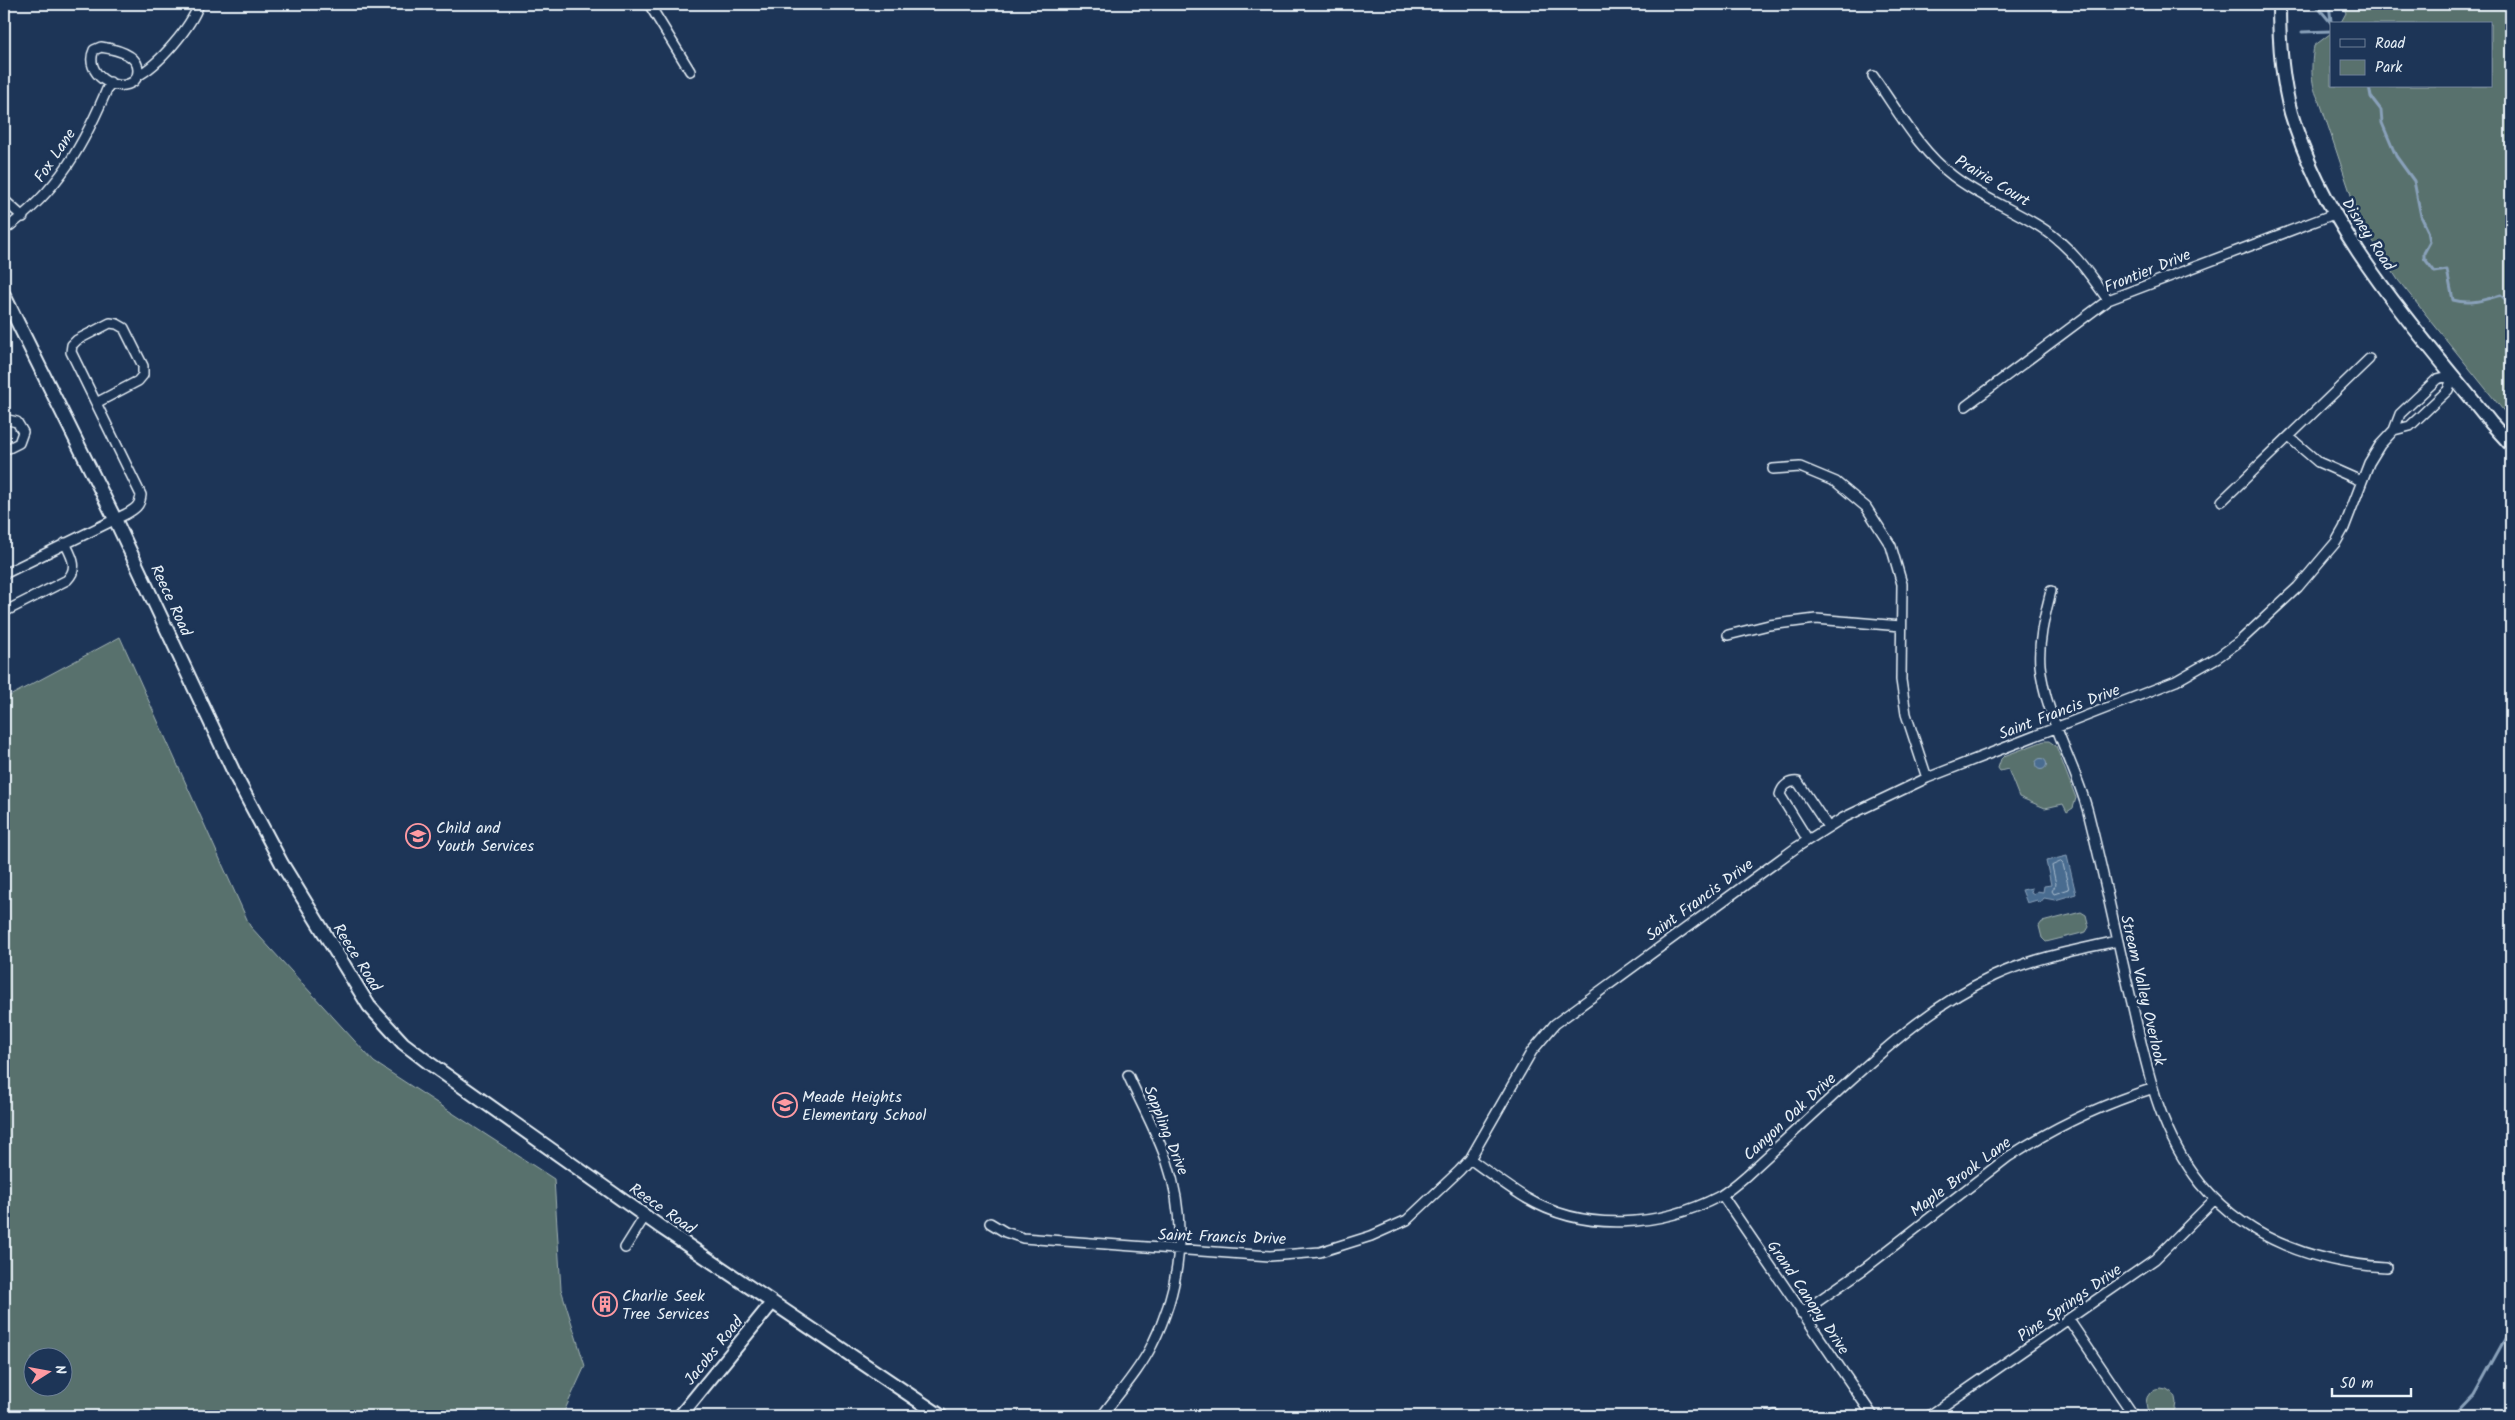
<svg xmlns="http://www.w3.org/2000/svg" width="2515" height="1420" font-family="Kalam,sans-serif">
	<style>
		.green { fill: #59716d; stroke: #a0b1b2; fill-rule: evenodd }
		.water { fill: #496c90; stroke: #89a1ba }
		.lines { fill: none; stroke-linecap: round; stroke-linejoin: round }
		.shore { stroke: #a8bcce; stroke-width: 1 }
		.stream { stroke: #89a1ba; stroke-width: 3 }
		.street-casing { stroke: #e8f1f8; stroke-width: 12 }
		.secondary-casing { stroke: #e8f1f8; stroke-width: 16 }
		.street { stroke: #1d3557; stroke-width: 9 }
		.secondary { stroke: #1d3557; stroke-width: 12 }
		.labels { text-anchor: middle; stroke-width: 5; stroke-linejoin: round; paint-order: stroke }
		.street-label { font-size: 16px; fill: #e8f1f8; stroke: #1d3557 }
		.poi-label { font-size: 16px; fill: #e8f1f8; stroke: #1d3557; text-anchor: start }
	</style>
	<rect width="100%" height="100%" fill="#1d3557"/>
	<filter id="ink" filterUnits="userSpaceOnUse"><feTurbulence type="fractalNoise" baseFrequency=".02" numOctaves="2"/><feDisplacementMap in="SourceGraphic" scale="10" xChannelSelector="R" yChannelSelector="G"/><feConvolveMatrix kernelMatrix="1 2 1 2 8 2 1 2 1" color-interpolation-filters="sRGB"/></filter>
	<g filter="url(#ink)">
		<path class="green" d="M2342,4H2511L2507,11L2511,27V420L2398,280L2359,219L2320,102C2310,86 2311,65 2314,46L2331,33V86H2491V24H2340L2346,13Z
			M120,637L250,926L374,1062L554,1179L561,1289L585,1366L562,1416H4V699ZM32,1358H62V1388H32Z
			M2044,741H2049L2056,746L2076,798L2073,808L2067,812L2063,804L2045,808L2019,797L2008,769L2000,771L1998,768L2001,759L2004,756Z
			M2081,912L2086,915L2089,927L2086,932L2046,942L2042,938L2039,926L2042,922Z
			M2146 1403a15 15 0 1 1 30 0a15 15 0 1 1-30 0Z"/>
		<path class="water" d="M2035.5 764a5.5 5.5 0 1 1 11 0a5.5 5.5 0 1 1-11 0Z
			M2067,856L2076,894L2055,900L2044,898L2040,903L2037,900L2027,903L2022,890L2032,888L2031,893L2034,895L2037,891L2043,892L2044,886L2051,885L2046,861Z"/>
		<g class="lines">
			<path class="shore" d="M2061,862L2063,864L2069,889L2054,894L2052,891L2056,884L2052,866Z"/>
			<path class="stream" d="M2304,4L2317,6L2332,24
				M2329,4L2331,21
				M2302,32L2331,31
				M2369,86L2371,97L2381,110L2382,123L2396,156L2414,181L2421,216L2428,231L2430,242L2424,253V258L2435,272L2447,270L2453,300C2470,305 2484,300 2501,295L2511,305
				M2454,1416L2474,1395L2511,1328"/>
			<defs>
				<path id="street" d="M649,4L690,71
					M101,47C114,49 138,54 138,70C138,74 137,78 134,81C116,95 83,73 94,50Z
					M137,76C159,65 191,27 199,4
					M1873,76C1898,111 1919,150 1953,176C1981,198 2016,210 2045,230C2072,248 2090,275 2108,300
					M4,200L23,217
					M4,230C59,191 85,143 110,82
					M1966,406L2108,300L2334,214
					M4,419L17,422L23,432L19,443L9,448H4
					M2394,430L2410,426L2448,390L2453,375
					M2289,437L2318,462L2361,481
					M1773,469L1800,467L1836,482L1866,507L1891,546L1902,584L1901,680L1906,714L1927,778
					M2222,501L2369,359
					M4,574L126,514C135,509 140,506 141,495L71,352L72,345L77,340L110,323L117,324L124,328L143,366V375L138,381L96,403
					M2051,591C2045,615 2038,640 2040,665C2045,716 2075,763 2088,812C2104,875 2117,939 2132,1003C2147,1068 2158,1131 2201,1184C2248,1240 2316,1263 2386,1267
					M4,612L67,580C79,568 72,557 65,543
					M1728,635L1769,625L1816,619L1901,626
					M1808,840L1780,795C1782,786 1789,781 1798,782L1828,827
					M1470,1159C1488,1172 1507,1186 1526,1198C1585,1233 1661,1227 1720,1196C1730,1190 1739,1182 1747,1175C1780,1145 1812,1115 1845,1085C1891,1043 1936,1003 1994,976C2033,958 2075,950 2117,941
					M1722,1195L1873,1416
					M990,1223L1005,1232L1023,1238L1270,1256L1320,1252L1371,1236L1407,1220L1459,1171L1470,1159L1532,1051L1555,1024L1797,847L1843,818L1927,778L2176,681L2218,657L2240,641L2298,587L2336,542L2344,528L2369,463L2380,445L2394,430L2400,414L2437,379L2453,375
					M625,1248L645,1216
					M1801,1313L1864,1269L2008,1157C2053,1128 2100,1105 2151,1089
					M2069,1320L2134,1416
					M1102,1416C1118,1394 1140,1370 1152,1345C1181,1288 1188,1223 1167,1162C1157,1132 1141,1104 1128,1075
					M1774,1416L1775,1415
					M1929,1416L2155,1259L2215,1199"/>
				<path id="secondary" d="M2279,4C2279,40 2281,77 2291,113C2326,233 2415,327 2491,423L2511,445
					M4,295L115,519L237,779L282,864L369,1006L403,1043L429,1063L662,1228L941,1416
					M680,1416L772,1303"/>
			</defs>
			<use href="#street" class="street-casing"/>
			<use href="#secondary" class="secondary-casing"/>
			<use href="#street" class="street"/>
			<use href="#secondary" class="secondary"/>
		</g>
	</g>
	<defs>
		<symbol id="school-ring" viewBox="-11 -11 22 22"><circle r="9.5" fill="#1d3557" stroke="#ff9aa2" stroke-width="1.5"/><path d="M0-5L7-2L0 1L-7-2ZM-4 1L0 2.5L4 1V4Q0 6-4 4Z" fill="#ff9aa2"/></symbol>
		<symbol id="building-ring" viewBox="-11 -11 22 22"><circle r="9.5" fill="#1d3557" stroke="#ff9aa2" stroke-width="1.5"/><path d="M-4-6H4V6H1V3H-1V6H-4ZM-2.5-4.3h1.7v1.8h-1.7ZM.8-4.3h1.7v1.8H.8ZM-2.5-1h1.7V.8h-1.7ZM.8-1h1.7V.8H.8Z" fill="#ff9aa2"/></symbol>
	</defs>
	<g fill-rule="evenodd">
		<use href="#school-ring" x="404" y="822" width="28" height="28"/>
		<use href="#school-ring" x="771" y="1091" width="28" height="28"/>
		<use href="#building-ring" x="591" y="1290" width="28" height="28"/>
	</g>
	<g class="labels">
		<g class="street-label">
			<text transform="translate(54 155) rotate(-56)" y="6">Fox Lane</text>
			<text transform="translate(1993 180) rotate(31)" y="6">Prairie Court</text>
			<text transform="translate(2369 234) rotate(57)" y="6">Disney Road</text>
			<text transform="translate(2147 270) rotate(-22)" y="6">Frontier Drive</text>
			<text transform="translate(172 600) rotate(65)" y="6">Reece Road</text>
			<text transform="translate(2059 711) rotate(-21)" y="6">Saint Francis Drive</text>
			<text transform="translate(1699 899) rotate(-36)" y="6">Saint Francis Drive</text>
			<text transform="translate(358 957) rotate(58)" y="6">Reece Road</text>
			<text transform="translate(2144 990) rotate(77)" y="6">Stream Valley Overlook</text>
			<text transform="translate(1789 1116) rotate(-43)" y="6">Canyon Oak Drive</text>
			<text transform="translate(1167 1130) rotate(68)" y="6">Sappling Drive</text>
			<text transform="translate(1960 1176) rotate(-37)" y="6">Maple Brook Lane</text>
			<text transform="translate(663 1208) rotate(35)" y="6">Reece Road</text>
			<text transform="translate(1222 1236) rotate(2)" y="6">Saint Francis Drive</text>
			<text transform="translate(1809 1297) rotate(56)" y="6">Grand Canopy Drive</text>
			<text transform="translate(2069 1302) rotate(-35)" y="6">Pine Springs Drive</text>
			<text transform="translate(713 1350) rotate(-51)" y="6">Jacobs Road</text>
		</g>
		<g class="poi-label">
			<text x="436" y="833">Child and<tspan x="436" dy="18">Youth Services</tspan></text>
			<text x="802" y="1102">Meade Heights<tspan x="802" dy="18">Elementary School</tspan></text>
			<text x="622" y="1301">Charlie Seek<tspan x="622" dy="18">Tree Services</tspan></text>
		</g>
	</g>
	<rect width="2515" height="1420" fill="none" stroke="#1d3557" stroke-width="20"/>
	<rect x="10" y="10" width="2495" height="1400" fill="none" stroke="#e8f1f8" stroke-width="2" filter="url(#ink)"/>
	<rect x="2330" y="22" width="162" height="65" fill="#1d3557" stroke="#6e8097"/>
	<rect x="2340" y="39" width="25" height="8" fill="#1d3557" stroke="#6e8097"/>
	<text x="2375" y="48" font-size="15" fill="#e8f1f8">Road</text>
	<rect x="2340" y="60" width="25" height="15" fill="#59716d" stroke="#6e8097"/>
	<text x="2375" y="72" font-size="15" fill="#e8f1f8">Park</text>
	<g transform="translate(48 1372) rotate(79)"><circle r="24" fill="#1d3557" stroke="#6e8097"/>
	<path d="M0-4L9 19L0 12L-9 19Z" fill="#ff9aa2"/>
	<text y="-8" font-size="14" font-weight="bold" text-anchor="middle" fill="#e8f1f8">N</text>
	</g>
	<path d="M2332 1388v8h79v-8" fill="none" stroke="#e8f1f8" stroke-width="2.5"/>
	<text x="2340" y="1388" font-size="15" fill="#e8f1f8" stroke="#1d3557" stroke-width="4" paint-order="stroke">50 m</text>
</svg>
